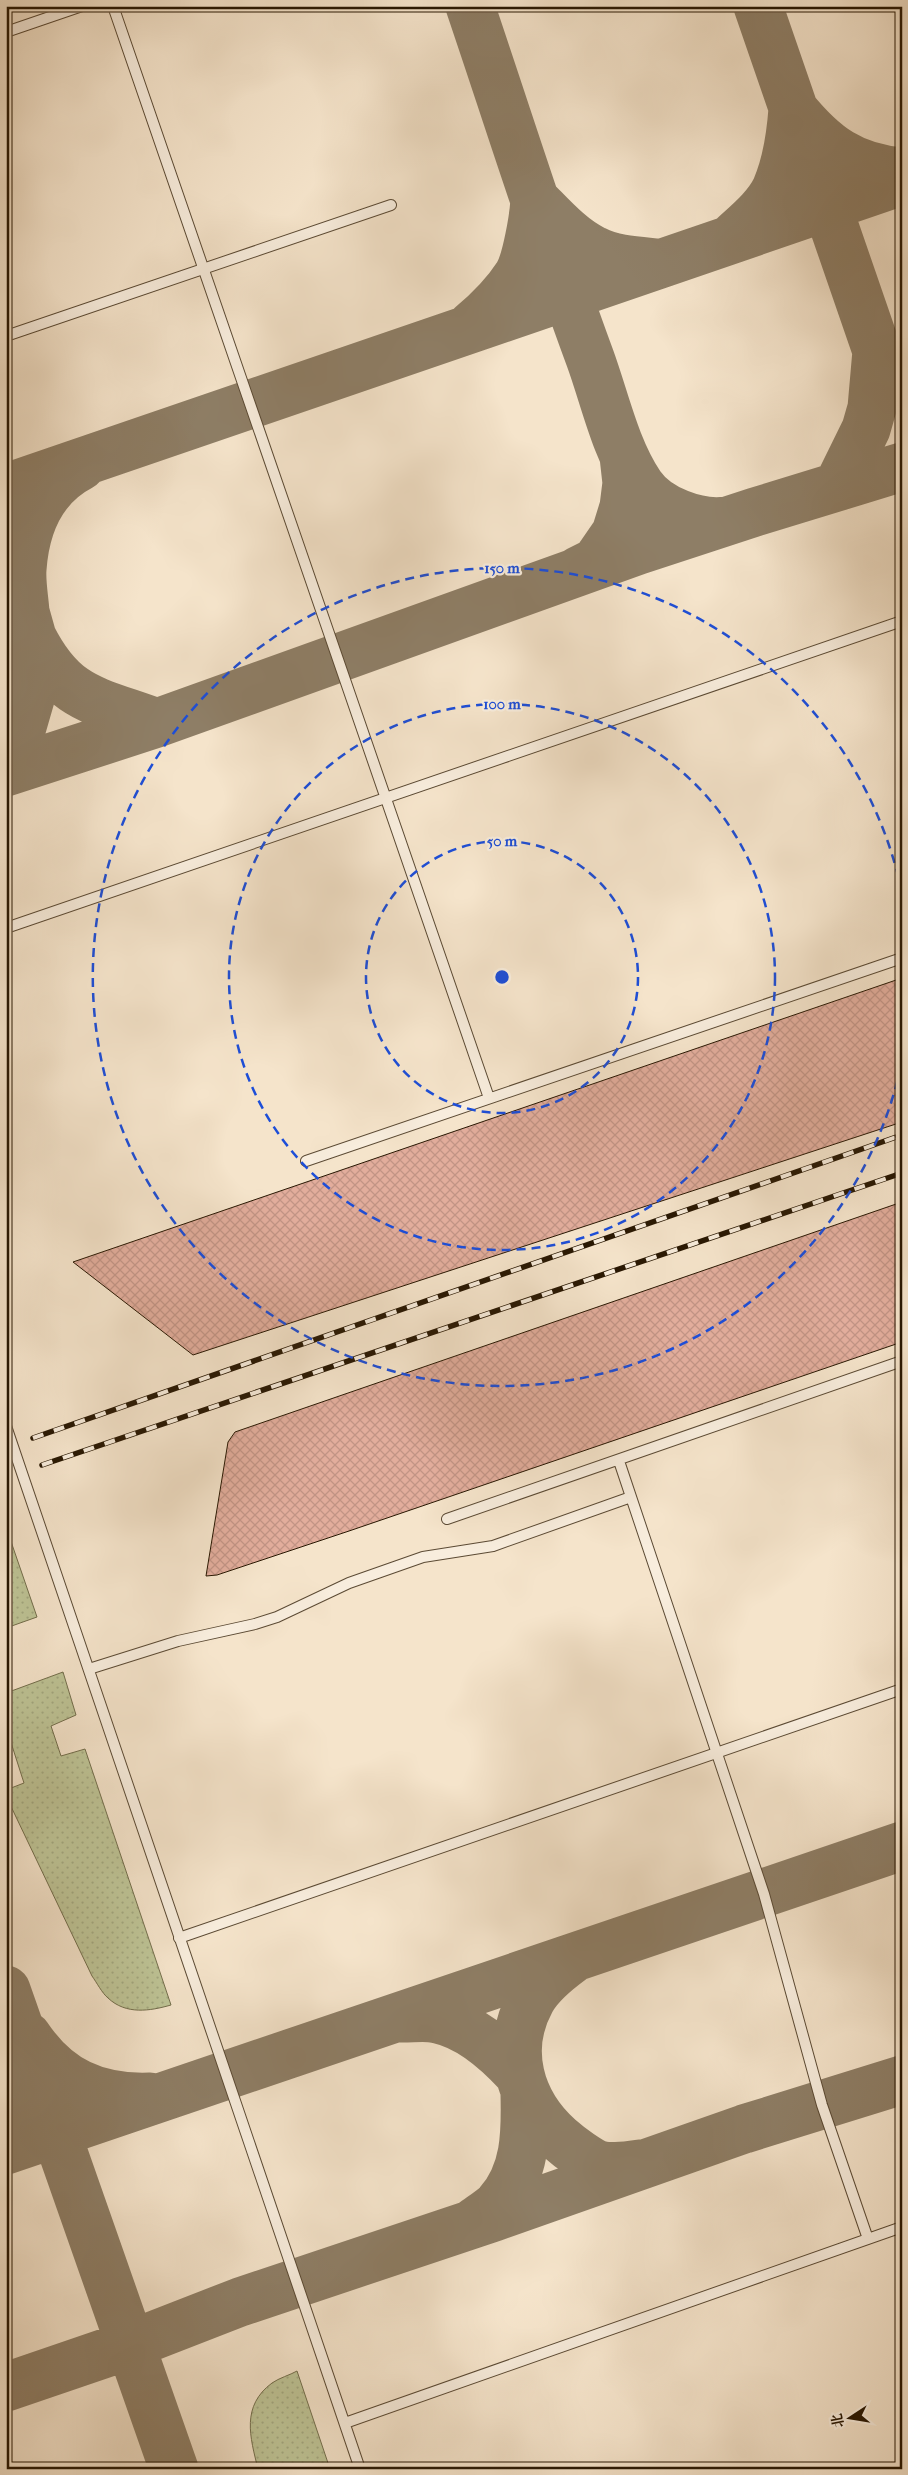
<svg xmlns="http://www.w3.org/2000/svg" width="908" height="2475" font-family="'IM FELL French Canon','Noto Serif SC',serif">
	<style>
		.grass { fill: url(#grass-dots); stroke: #736e4c }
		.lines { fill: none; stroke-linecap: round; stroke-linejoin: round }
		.taxiway { stroke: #8e7e66; stroke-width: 49 }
		.building { fill: url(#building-cross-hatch); stroke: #281702 }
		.lane-casing { stroke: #5b4a34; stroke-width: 12 }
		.lane { stroke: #f8eddd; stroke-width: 10 }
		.rail-casing { stroke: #281702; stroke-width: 5.5 }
		.rail { stroke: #f8eddd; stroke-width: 4; stroke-dasharray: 11; stroke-linecap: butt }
		.ring { fill: none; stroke: #1d4ed8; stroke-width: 2.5; stroke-dasharray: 9 6 }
		.centre { fill: #1d4ed8; stroke: #f8eddd; stroke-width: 2.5 }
		.ring-label { font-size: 15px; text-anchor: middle; font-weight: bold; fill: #1d4ed8; stroke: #f8eddd; stroke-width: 4.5; stroke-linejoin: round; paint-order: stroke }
	</style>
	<defs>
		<pattern id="grass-dots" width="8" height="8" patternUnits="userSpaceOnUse" patternTransform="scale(1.25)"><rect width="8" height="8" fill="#bec496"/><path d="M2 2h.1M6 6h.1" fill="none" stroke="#a3a880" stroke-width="1.8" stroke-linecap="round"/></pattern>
		<pattern id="building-cross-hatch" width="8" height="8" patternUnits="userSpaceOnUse" patternTransform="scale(1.25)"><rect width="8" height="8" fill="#e2ad9c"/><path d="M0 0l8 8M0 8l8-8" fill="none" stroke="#c29485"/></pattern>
	</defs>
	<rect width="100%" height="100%" fill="#f5e4cb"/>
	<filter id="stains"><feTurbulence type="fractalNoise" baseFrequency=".004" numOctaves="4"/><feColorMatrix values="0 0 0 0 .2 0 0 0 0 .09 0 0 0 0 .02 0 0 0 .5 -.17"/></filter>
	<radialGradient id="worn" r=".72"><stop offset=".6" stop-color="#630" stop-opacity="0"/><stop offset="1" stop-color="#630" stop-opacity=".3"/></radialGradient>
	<path class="grass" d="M6,1527L37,1617L6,1628Z
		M63,1672L76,1715L51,1726L61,1756L85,1749L171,2005C150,2011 126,2015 108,1998C102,1993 97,1983 92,1976L6,1796V1790L24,1783L6,1727V1693Z
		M297,2371L330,2469H258C250,2437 241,2406 272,2383C279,2378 290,2375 297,2371Z"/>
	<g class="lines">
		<path class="taxiway" d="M470,6C510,124 547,242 590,358C605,399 615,448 640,485C657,510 698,525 727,521
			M758,6L877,351L872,408L866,429L838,486
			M732,238C747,224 767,208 776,189C787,164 791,136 793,109C824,147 852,168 902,172
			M471,326C489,311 505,295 518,275C527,260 534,217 535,200C552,217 571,239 594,250C613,260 637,261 658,263
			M6,488L902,181
			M578,571L596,562L616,533L624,507L627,483L624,456
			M6,588L25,612L32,637L34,685L21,730L6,748
			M25,612C24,598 21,583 22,569C25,526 42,486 81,466
			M32,637C64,700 95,700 157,723
			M6,772L157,723L639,550L755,512L902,467
			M571,1960C556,1971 540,1984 531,2000C504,2049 519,2102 559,2138C568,2146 591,2164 603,2166C615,2168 630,2165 641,2164
			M6,1990L174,2469
			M403,2018C414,2018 427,2016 438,2019C470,2026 496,2049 518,2073
			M27,2036C57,2081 96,2099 150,2097
			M6,2110C16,2086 22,2065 19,2038
			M6,2150L902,1846
			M473,2223C481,2217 491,2211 498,2204C526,2173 526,2133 525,2094
			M6,2387L132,2344L240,2302L494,2217L744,2129L902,2080"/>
	</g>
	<path class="building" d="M902,978V1122L193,1355L73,1262Z
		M902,1202V1342L349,1531L217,1575L206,1576L228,1442L235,1432Z"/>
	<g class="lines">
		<defs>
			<path id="lane" d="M113,6L489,1098
				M6,32L82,6
				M6,336L391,205
				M6,928L902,621
				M306,1161L902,958
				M6,1426L360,2469
				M619,1461L764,1894L822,2105L868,2239
				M447,1519L902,1361
				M89,1669L178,1641L255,1624L277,1617L349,1583L423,1557L493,1546L631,1497
				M179,1938L902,1689
				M345,2423L902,2227"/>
		</defs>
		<use href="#lane" class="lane-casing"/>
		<use href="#lane" class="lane"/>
		<defs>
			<path id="rail" d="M33,1438L902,1135
				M42,1465L902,1173"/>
		</defs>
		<use href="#rail" class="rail-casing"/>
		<use href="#rail" class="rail"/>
	</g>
	<g class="ring">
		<circle cx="502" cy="977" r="136"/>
		<circle cx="502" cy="977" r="273"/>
		<path d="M901 1066A409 409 0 1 1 901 888"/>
	</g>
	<circle cx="502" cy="977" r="8" class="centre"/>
	<g class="ring-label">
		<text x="502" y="573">150 m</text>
		<text x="502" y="709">100 m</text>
		<text x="502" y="846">50 m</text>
	</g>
	<rect width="908" height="2475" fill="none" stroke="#f5e4cb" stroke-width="25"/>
	<rect x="8" y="8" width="893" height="2460" fill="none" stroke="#281702" stroke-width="2.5"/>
	<rect x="12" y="12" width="883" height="2450" fill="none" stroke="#281702"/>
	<g transform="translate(850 2418) rotate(258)" stroke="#f8eddd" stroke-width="4" paint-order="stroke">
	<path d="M0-4L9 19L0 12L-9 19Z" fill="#281702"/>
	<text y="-8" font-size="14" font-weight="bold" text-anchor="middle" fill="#281702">北</text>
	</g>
	<rect width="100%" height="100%" filter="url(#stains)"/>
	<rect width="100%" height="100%" fill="url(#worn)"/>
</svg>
